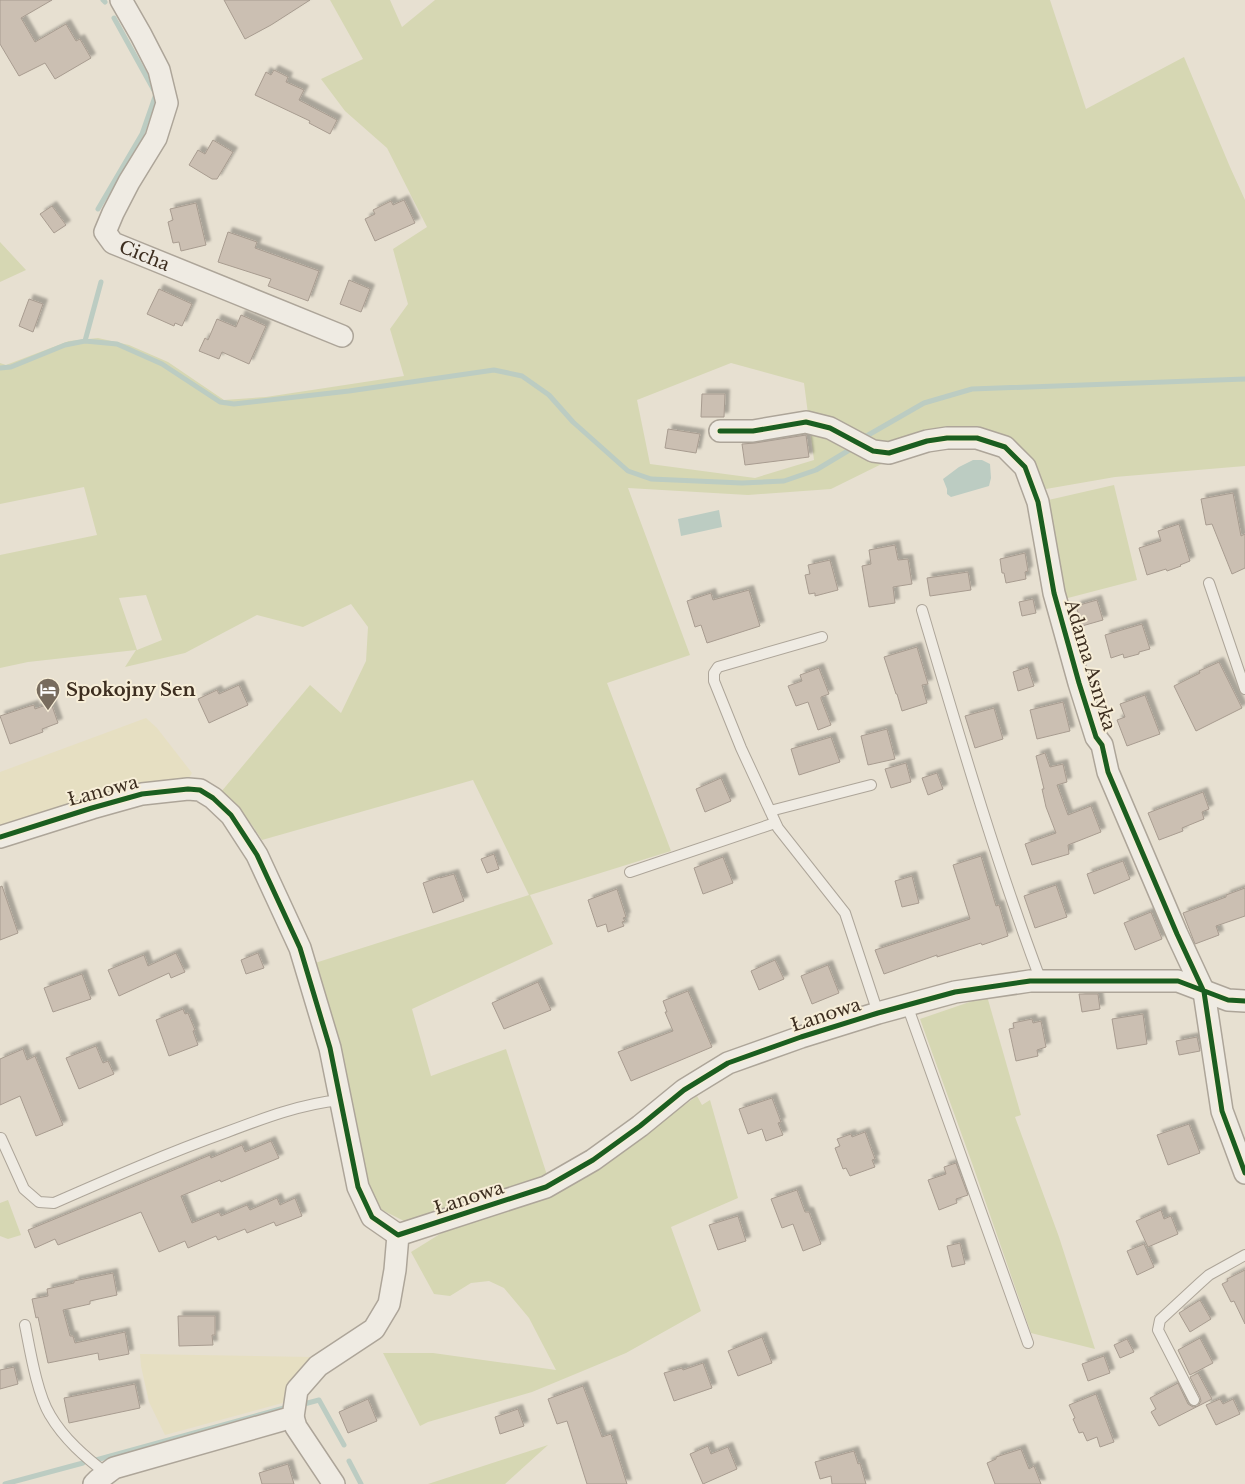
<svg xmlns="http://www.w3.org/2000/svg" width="1245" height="1484" font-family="'Libre Baskerville',serif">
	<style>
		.farmland { fill: #e6dfc2 }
		.green { fill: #d6d7b3; fill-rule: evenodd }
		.water { fill: #bcccc2 }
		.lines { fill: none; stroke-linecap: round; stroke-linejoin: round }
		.stream { stroke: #bcccc2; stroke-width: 5 }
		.building { fill: #cbbfb2; stroke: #a89c90; filter: url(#shadow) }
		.service-casing { stroke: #ada599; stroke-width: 12 }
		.minor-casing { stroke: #ada599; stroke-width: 24 }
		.service { stroke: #efebe3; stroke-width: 10 }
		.minor { stroke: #efebe3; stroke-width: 21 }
		.cycleway-casing { stroke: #f7eed8; stroke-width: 8 }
		.cycleway { stroke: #1b5e20; stroke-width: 5 }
		.labels { text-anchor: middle; stroke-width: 4; stroke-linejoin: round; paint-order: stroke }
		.street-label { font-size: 18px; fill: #3d2e20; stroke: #f7eed8 }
		.poi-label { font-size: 18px; font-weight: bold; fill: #3d2e20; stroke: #f7eed8; text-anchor: start }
	</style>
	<defs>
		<filter id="shadow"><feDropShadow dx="4.5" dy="-4.5" stdDeviation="1" flood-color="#0004"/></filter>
	</defs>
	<rect width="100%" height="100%" fill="#e7e0d1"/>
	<path class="farmland" d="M146,718L157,728L192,773L187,781L0,831V772Z
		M140,1354L313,1357L299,1371L292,1382L286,1402L165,1435L149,1402L141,1366Z"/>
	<path class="green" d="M330,0H390L402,27L435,0H1050L1086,109L1184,57L1230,167L1245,200V466L1115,477L1046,489L1030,465L1007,442L912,449L831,489L748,495L628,488L690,655L607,683L671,851L530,895L553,944L412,1009L431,1076L506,1049L547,1175L406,1222L378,1208L364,1184L315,963L529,895L473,780L262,840L252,825L221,792L310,685L341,713L366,661L368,627L351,604L303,627L257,615L185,653L125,667L136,650L28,662L0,668V555L97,535L84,487L0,504V363L6,365L69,341L98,338L129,345L168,362L224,400L266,397L404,376L390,329L408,304L393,249L427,227L387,148L345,111L321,79L363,59ZM731,363L804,383L814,460L755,478L650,464L637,400ZM146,595L162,640L137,650L119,598Z
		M0,242L26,270L0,282Z
		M1114,485L1137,580L1064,599L1044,501Z
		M987,996L1021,1115L1015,1117L1059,1237L1095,1349L1031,1333L972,1163L920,1019Z
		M697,1096L702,1105L710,1100L738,1198L671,1227L701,1311L626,1353L532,1392L428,1422L420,1426L383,1353H433L556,1370L529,1318L504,1288L489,1281L471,1283L450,1296L434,1294L411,1252L440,1234L512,1205L558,1191L600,1168L638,1138Z
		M8,1200L21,1235L8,1239L0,1236V1203Z
		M548,1445L505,1484H428Z"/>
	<path class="water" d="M973,460H982L990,464L991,478L989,486L951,497L947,494V489L943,479L959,467Z
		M719,510L722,527L681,536L678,519Z"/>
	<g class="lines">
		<path class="stream" d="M103,0L105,2
			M98,209L142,134L156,94L114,18
			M85,341L101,282
			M0,368L11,367L65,345L85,341L117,344L162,364L220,402L234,404L349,391L494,370L522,376L549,395L573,422L628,471L651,479L742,483L784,481L816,470L851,449
			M863,438L924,403L972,389L1245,379
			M304,1404L319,1400L344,1445
			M96,1460L284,1408
			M349,1461L361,1484
			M5,1484L83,1463"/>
	</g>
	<path class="building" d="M0,0H52L21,18L35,42L66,24L76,41L80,39L91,58L55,79L45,63L19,76L0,44Z
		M224,0H310L271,25L245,39Z
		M274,70L288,77L286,82L304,90L299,100L337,120L330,134L309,123L310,121L255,95L266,72L271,75Z
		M213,140L233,152L217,179H212L189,165L198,150L205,154Z
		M404,200L415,223L375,241L365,219L375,214L373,210L391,201L393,205Z
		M196,203L206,245L181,251L179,242L173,243L168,222L173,220L170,209Z
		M52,206L66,225L54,233L40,214Z
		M228,232L257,242L255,248L319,271L308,301L268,286L271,279L218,262Z
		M349,280L370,289L361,312L340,304Z
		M159,289L192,304L182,326L175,323L174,326L147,314Z
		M29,299L43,304L33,332L19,326Z
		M241,315L266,326L249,364L222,352L219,359L199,351L205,338L208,340L217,319L236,327Z
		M702,394H725L724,417H701Z
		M668,429L700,434L696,453L665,448Z
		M806,435L809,457L745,465L742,444L755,443Z
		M1233,493L1241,536L1245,534V568L1232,574L1212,524L1206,525L1201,499Z
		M1179,524L1190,561L1180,565L1181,566L1167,571L1166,569L1147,575L1139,548L1161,541L1158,531Z
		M895,545L898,560L908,559L912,584L893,587L895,603L869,607L862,566L871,564L869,550Z
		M1025,553L1028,571L1025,572L1026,579L1006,583L1004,573H1002L1000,559Z
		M830,560L838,590L815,596V593L809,594L805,575L810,574L808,565Z
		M968,572L971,590L930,596L927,578Z
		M749,590L760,626L707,643L701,625L695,627L687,601L711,593L713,600Z
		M1033,599L1036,613L1022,616L1019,602Z
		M1097,600L1103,620L1082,626L1076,606Z
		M1142,624L1150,649L1139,652V654L1124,658L1123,654L1111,658L1105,635Z
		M917,647L928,684L922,685L927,703L902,711L897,694H896L884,657Z
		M1219,662L1242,708L1196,731L1174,686L1200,673L1199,671Z
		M1028,667L1034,686L1018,691L1013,672Z
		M819,668L829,694L821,697V699L831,725L818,730L808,702L796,706L788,686L802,681L800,675Z
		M239,685L248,705L209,723L198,699L217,690L219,694Z
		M1145,695L1160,734L1127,746L1117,720L1125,717L1120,704Z
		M1063,702L1070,731L1037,739L1030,710Z
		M51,703L58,723L42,729L43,732L10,744L0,716L27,707L34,705L35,709Z
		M994,708L1003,739L975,748L965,716Z
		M887,729L895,759L868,765L861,736Z
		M831,737L840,762L799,775L791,749Z
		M1045,753L1050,767L1063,764L1067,782L1057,785L1068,815L1091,806L1101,832L1068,845L1069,854L1032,865L1025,844L1056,833L1046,807L1042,789H1044L1036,756Z
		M906,763L911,782L891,788L885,769Z
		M937,773L943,789L928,795L922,778Z
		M721,778L731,801L705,812L696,789Z
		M1203,792L1209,809L1202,812L1204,819L1182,828L1183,831L1159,840L1148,813Z
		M494,854L499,869L487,873L481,859Z
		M981,856L996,906L999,905L1008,936L982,945L981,943L937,957V955L884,974L875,950L970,919L953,865Z
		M723,857L733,883L703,894L694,868Z
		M1123,861L1130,879L1094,894L1087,874Z
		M454,874L464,901L433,913L423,883L440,877V878Z
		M912,876L919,903L902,907L895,881Z
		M1056,885L1067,917L1035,928L1024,896Z
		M2,886L18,933L0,940V887Z
		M1245,888V916L1216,926L1219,935L1195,944L1183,913L1226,897V895Z
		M617,889L626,917L623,918L625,921L622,922L624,926L608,932L606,924L597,927L588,900Z
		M1151,912L1162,939L1135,950L1124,923Z
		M176,953L185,972L171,978L169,973L119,996L108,970L144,955L148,966Z
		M258,953L264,968L246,974L241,960Z
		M775,960L784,979L759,990L751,971Z
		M828,965L839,993L812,1004L801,976Z
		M82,974L91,999L53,1012L44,988Z
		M538,982L551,1010L504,1029L492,1003Z
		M688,991L712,1047L631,1081L618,1052L673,1031L665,1012H667L663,1001Z
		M1079,994H1098L1100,1009L1082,1012Z
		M183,1009L185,1014L188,1013L195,1030L193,1031L198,1045L169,1056L156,1020Z
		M1143,1014L1147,1044L1117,1049L1112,1019Z
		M1032,1019L1033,1023L1041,1021L1046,1047L1037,1050L1038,1056L1016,1061L1009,1029L1014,1028L1013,1023Z
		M1197,1037L1200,1051L1179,1055L1176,1041Z
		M96,1046L103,1063L108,1061L114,1074L79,1089L66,1058Z
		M23,1049L27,1060L35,1056L63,1125L36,1136L20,1096L0,1105V1059Z
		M772,1098L781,1122L778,1123L783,1135L766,1141L762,1129L748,1134L739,1109Z
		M1189,1124L1200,1153L1168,1165L1157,1135Z
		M865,1132L875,1159L872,1160L875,1167L850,1176L846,1168L843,1169L835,1148L840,1146L837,1139L851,1134L852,1137Z
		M271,1141L279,1158L221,1182L220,1180L181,1196L192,1223L219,1212L221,1216L247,1205L250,1210L277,1198L280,1205L295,1198L302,1216L276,1226L274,1222L247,1233L245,1229L218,1240L216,1236L188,1248L185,1241L159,1252L141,1212L58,1245L55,1239L35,1248L28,1230L210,1155L211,1158L242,1145L245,1152Z
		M956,1163L968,1195L956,1199L957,1203L939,1210L928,1180L946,1174L944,1167Z
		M797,1190L805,1212H809L821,1244L803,1251L793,1224L782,1228L771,1199Z
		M1161,1210L1164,1219L1171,1216L1178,1234L1148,1247L1136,1221Z
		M738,1216L746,1241L718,1250L709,1225Z
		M960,1243L965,1264L952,1267L947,1246Z
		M1144,1244L1154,1267L1137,1275L1127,1251Z
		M1245,1270V1324L1234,1301L1231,1302L1222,1284L1228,1281L1227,1279Z
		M113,1273L117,1295L90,1301V1304L63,1310L70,1336H73L75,1343L125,1332L129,1354L99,1360L98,1353L48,1363L38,1317L36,1318L32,1299L48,1296L47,1289L74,1283V1281Z
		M1200,1300L1211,1319L1190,1332L1179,1313Z
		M178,1316H215V1335H212L213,1345L179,1346Z
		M762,1337L772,1363L738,1376L728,1351Z
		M1200,1338L1213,1363L1190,1375L1178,1350Z
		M1127,1339L1134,1352L1120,1358L1114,1345Z
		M1104,1356L1110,1373L1088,1381L1082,1364Z
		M703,1363L712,1388L674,1401L664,1373L682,1368L683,1370Z
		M14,1367L18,1384L0,1389V1370Z
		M1198,1373L1212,1399L1159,1426L1151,1412L1156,1409L1150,1398L1178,1383L1188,1404L1193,1407L1198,1406L1201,1401L1200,1397L1190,1377Z
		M135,1384L140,1408L69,1423L64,1398Z
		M583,1386L602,1437L611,1434L627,1484H587L567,1421L557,1424L548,1399Z
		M1096,1394L1114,1442L1100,1447L1097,1437L1087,1441L1083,1432L1079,1433L1073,1419L1075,1418L1069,1405Z
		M368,1399L377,1421L348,1433L339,1412Z
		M1220,1399L1223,1404L1233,1399L1240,1414L1216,1425L1206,1405Z
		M518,1409L524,1426L500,1434L495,1417Z
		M708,1446L711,1454L728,1447L737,1469L703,1484L690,1454Z
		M1021,1449L1029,1469L1034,1466L1041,1484H995L987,1463L996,1459V1457Z
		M854,1451L858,1464L860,1463L866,1484H832L831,1476L820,1479L815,1462Z
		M288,1464L294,1484H262L259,1473Z"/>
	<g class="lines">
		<defs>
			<path id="service" d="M1209,583L1245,689
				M922,610C959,735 995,859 1041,981
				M822,637L718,667L714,673V681L741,748L778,828L845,913L878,1013
				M770,811L871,785
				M630,872L775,823
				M907,1005L1028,1343
				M1,1138L24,1189L39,1202L54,1203C111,1178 168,1153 227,1132C264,1118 301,1104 340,1100
				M25,1325C30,1350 37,1394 50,1415C64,1439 85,1457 107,1474
				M1194,1400L1158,1330L1160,1320L1200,1283L1209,1275L1245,1255"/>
			<g id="minor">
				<path id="s1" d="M121,0L141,35L159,70L167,103L156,138L129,182L113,213L105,232L113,243L342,336"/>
				<path d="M720,431H753L806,422L830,428L873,451L889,453L927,441L947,438H977L1005,447L1025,467L1038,502L1054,593L1079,683L1096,737L1102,745L1108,772L1177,934L1204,992L1222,1111L1245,1173"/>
				<path d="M0,837L92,808L142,794L188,789L200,790L213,798L231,815L257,855L300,948L330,1048L358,1187L372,1217L398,1235"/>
				<path d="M398,1235L546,1187L593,1160L640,1126L684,1090L728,1063L801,1037L878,1013L955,992L1030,981H1178L1228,1000L1245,1001"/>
				<path d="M293,1417L296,1427L334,1484"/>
				<path d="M94,1484L98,1480L114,1468L293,1417L297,1390L318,1366L374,1329L389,1304L395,1270L398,1235"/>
			</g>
		</defs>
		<use href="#service" class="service-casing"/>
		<use href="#minor" class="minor-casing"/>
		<use href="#service" class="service"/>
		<use href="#minor" class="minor"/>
		<defs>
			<path id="cycleway" d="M720,431H753L806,422L830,428L873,451L889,453L927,441L947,438H977L1005,447L1025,467L1038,502L1054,593L1079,683L1096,737L1102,745L1108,772L1177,934L1204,992L1222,1111L1245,1173
				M0,837L92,808L142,794L188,789L200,790L213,798L231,815L257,855L300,948L330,1048L358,1187L372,1217L398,1235L546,1187L593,1160L640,1126L684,1090L728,1063L801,1037L878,1013L955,992L1030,981H1178L1228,1000L1245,1001"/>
		</defs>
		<use href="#cycleway" class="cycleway-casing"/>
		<use href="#cycleway" class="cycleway"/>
	</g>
	<defs>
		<symbol id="hotel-pin" viewBox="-11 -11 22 30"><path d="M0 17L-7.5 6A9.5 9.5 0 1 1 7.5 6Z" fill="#786c5e" stroke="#f7eed8"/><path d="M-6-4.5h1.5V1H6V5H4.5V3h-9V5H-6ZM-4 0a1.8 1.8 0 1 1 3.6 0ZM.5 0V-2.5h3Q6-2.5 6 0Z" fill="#fff"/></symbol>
	</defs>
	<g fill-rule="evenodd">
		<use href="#hotel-pin" x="34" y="676" width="28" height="38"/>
	</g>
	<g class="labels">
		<g class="street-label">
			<text dy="6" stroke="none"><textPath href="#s1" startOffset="305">Cicha</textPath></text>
			<text transform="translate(1090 665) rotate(73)" y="6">Adama Asnyka</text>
			<text transform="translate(103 791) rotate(-15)" y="6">Łanowa</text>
			<text transform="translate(826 1015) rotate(-18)" y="6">Łanowa</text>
			<text transform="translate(469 1198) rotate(-18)" y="6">Łanowa</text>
		</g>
		<g class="poi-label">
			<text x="66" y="696">Spokojny Sen</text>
		</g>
	</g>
</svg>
